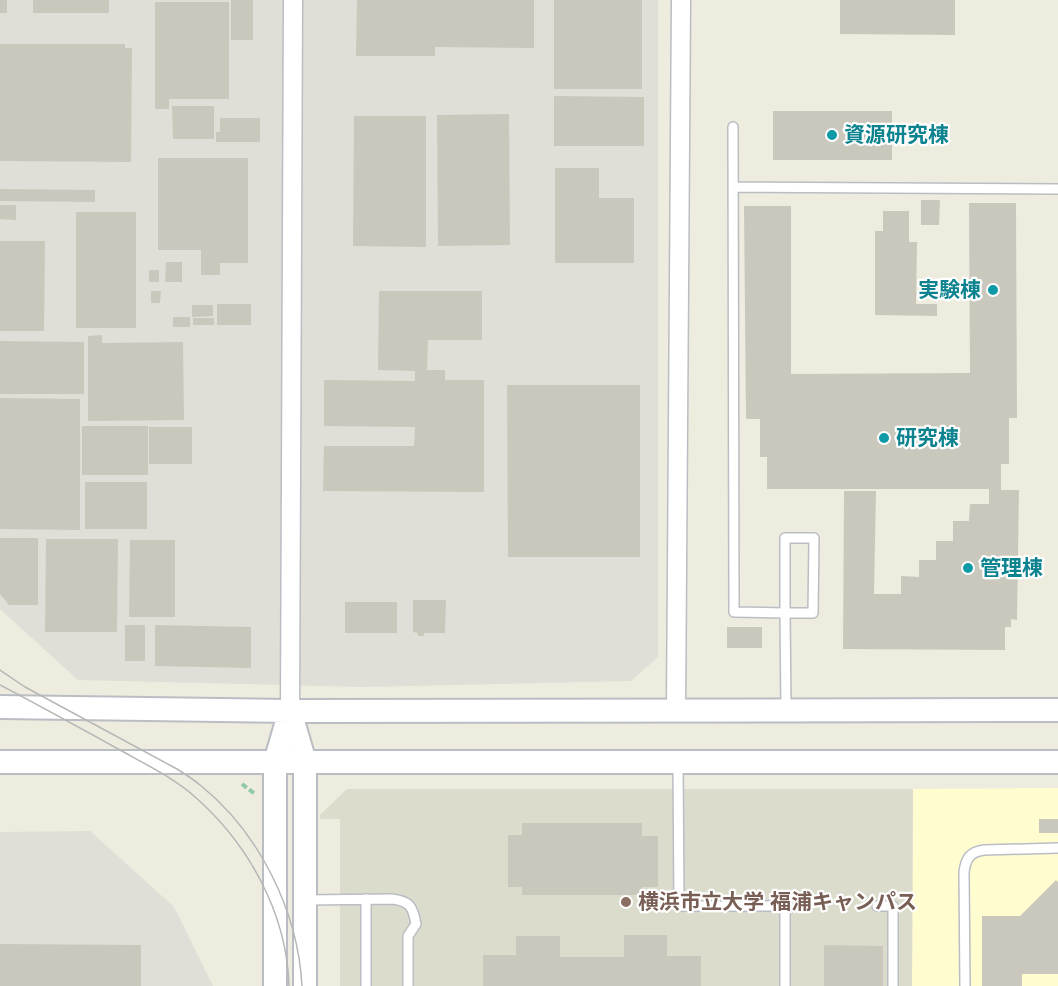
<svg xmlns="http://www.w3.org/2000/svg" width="1058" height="986" font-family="'Work Sans','Noto Sans JP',sans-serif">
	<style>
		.commercial { fill: #fffdd0 }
		.industrial { fill: #e0ded6 }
		.education { fill: #dcdccd }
		.building { fill: #cac8bd }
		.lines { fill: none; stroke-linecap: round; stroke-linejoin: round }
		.service-casing { stroke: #bbbdc4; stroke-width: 12 }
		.minor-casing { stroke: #bbbdc4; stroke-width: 21 }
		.tertiary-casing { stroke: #bbbdc4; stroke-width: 26 }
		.path { stroke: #90c9aa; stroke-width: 4; stroke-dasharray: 6 3; stroke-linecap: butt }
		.service { stroke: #fff; stroke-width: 9 }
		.minor { stroke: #fff; stroke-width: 18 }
		.tertiary { stroke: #fff; stroke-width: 22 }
		.tram { stroke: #b5b6b6; stroke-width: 1.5 }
		.culture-dot { fill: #0f9aa8; stroke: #fff; stroke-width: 2 }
		.education-dot { fill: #8d6e63; stroke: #fff; stroke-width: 2 }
		.labels { text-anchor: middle; stroke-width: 4.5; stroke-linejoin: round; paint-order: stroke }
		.culture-label { font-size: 21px; font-weight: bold; fill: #0d838f; stroke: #fff; text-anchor: start }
		.education-label { font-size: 21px; font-weight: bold; fill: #785e54; stroke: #fff; text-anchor: start }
	</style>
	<rect width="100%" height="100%" fill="#edecde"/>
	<path class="commercial" d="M1058,788V986H912L913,789Z"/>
	<path class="industrial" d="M0,0H658V657L631,681L363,687L78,680L0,609Z
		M90,831L174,907L213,986H0V832Z"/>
	<path class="education" d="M347,789H913L912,986H340V819H320V815Z"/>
	<path class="building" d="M0,0H7V13H0Z
		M33,0H109V13H33Z
		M231,0H253V40H231Z
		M357,0H534V48L435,47V56H356Z
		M554,0H642V89H554Z
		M840,0H955V35L840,34Z
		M155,2H229V99H169V109H155Z
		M0,44H125V48H132L131,162L0,161Z
		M554,96L644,97V146H554Z
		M172,106H214V139H173Z
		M773,111H892V160H773Z
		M509,114L510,245L438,246L437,115Z
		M354,116H426V247L353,246Z
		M220,118H260V142H216V132H220Z
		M158,158H248V263H220V275H201V250H158Z
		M555,168H599V198H634V263H555Z
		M0,189L95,190V202L0,201Z
		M921,200H940L939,225H921Z
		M969,203H1016L1017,418H1009V464H1001V490H1019L1017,620L1011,619V627H1005V650L843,649L844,491H876L874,594H901V576L919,577V560H936V541H953V521H969L970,504H989V489H767V457H760V419H746L744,206H791V374L970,373Z
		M0,205H16V220L0,219Z
		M883,211H909V242H917L916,304H937V316L875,315V231H883Z
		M76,212H136V328H76Z
		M0,241H45L44,331H0Z
		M166,262H182V282H165Z
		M149,270H159V282H149Z
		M151,291H161L160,303H151Z
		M379,291H482V340H428L427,370H445V380H484V492L323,491L324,446H414L415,427L324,426V380L415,381V371L378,370Z
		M217,304H251V325H217Z
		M192,305H213V316L192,317Z
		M173,317H190V327H173Z
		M193,318H214V325H193Z
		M102,335V343L183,342L184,420L88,421V336Z
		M0,341L84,342V394H0Z
		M507,385H640V557H508Z
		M0,398L80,399V530L0,529Z
		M82,426H148V475H82Z
		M149,427H192V464H149Z
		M85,482H147V529H85Z
		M0,538H38V605H9L0,594Z
		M46,539H118L117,632H45Z
		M130,540H175V617H129Z
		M413,600H446L445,633H424V636H418V633L413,632Z
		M345,602H397V633H345Z
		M125,625H145V661H125Z
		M155,625L251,627V668L155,666Z
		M727,627H762V648H727Z
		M1039,819H1058V833H1039Z
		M522,823H642V836H658V887H642V895H522V887H508V835H522Z
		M1056,880L1058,882V974H1022V986H982V916H1020Z
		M624,935H667V956H701V986H483V955H516V936H560V957H624Z
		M0,944L141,945V986H0Z
		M824,945L883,946V986H824Z"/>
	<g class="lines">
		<defs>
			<path id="service" d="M733,127L734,612L785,613L786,709
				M733,187L1058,189
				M785,538H814L813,613H785Z
				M678,762L679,906H785V986
				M366,899V986
				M305,900L392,899C410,901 413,907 416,924L408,936V986
				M877,906H893V986
				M965,986L964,872C966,858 970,852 984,850L1058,848"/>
			<path id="minor" d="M290,711L293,0
				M676,711L681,0"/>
			<path id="tertiary" d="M0,707L290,711L1058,710
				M290,711L305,762V986
				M0,762H1058
				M275,986V762L290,711"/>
		</defs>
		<use href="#service" class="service-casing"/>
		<use href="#minor" class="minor-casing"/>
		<use href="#tertiary" class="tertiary-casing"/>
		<path class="path" d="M242,784L255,794"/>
		<use href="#service" class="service"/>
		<use href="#minor" class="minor"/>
		<use href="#tertiary" class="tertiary"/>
		<path class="tram" d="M0,670L25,687L177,769C185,774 193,779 200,785C259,832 298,911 302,986
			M0,685C40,706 80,728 120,750C145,764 172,777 194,796C248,843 287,913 289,986"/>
	</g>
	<g class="culture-dot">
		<circle cx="832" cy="135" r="6"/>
		<circle cx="993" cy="290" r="6"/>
		<circle cx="884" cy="438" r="6"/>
		<circle cx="968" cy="568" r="6"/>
	</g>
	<circle class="education-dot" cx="626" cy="902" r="6"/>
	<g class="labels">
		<g class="culture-label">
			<text x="844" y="142">資源研究棟</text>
			<text x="981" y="297" text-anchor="end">実験棟</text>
			<text x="896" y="445">研究棟</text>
			<text x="980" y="575">管理棟</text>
		</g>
		<g class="education-label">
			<text x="638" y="909">横浜市立大学 福浦キャンパス</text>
		</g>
	</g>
</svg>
